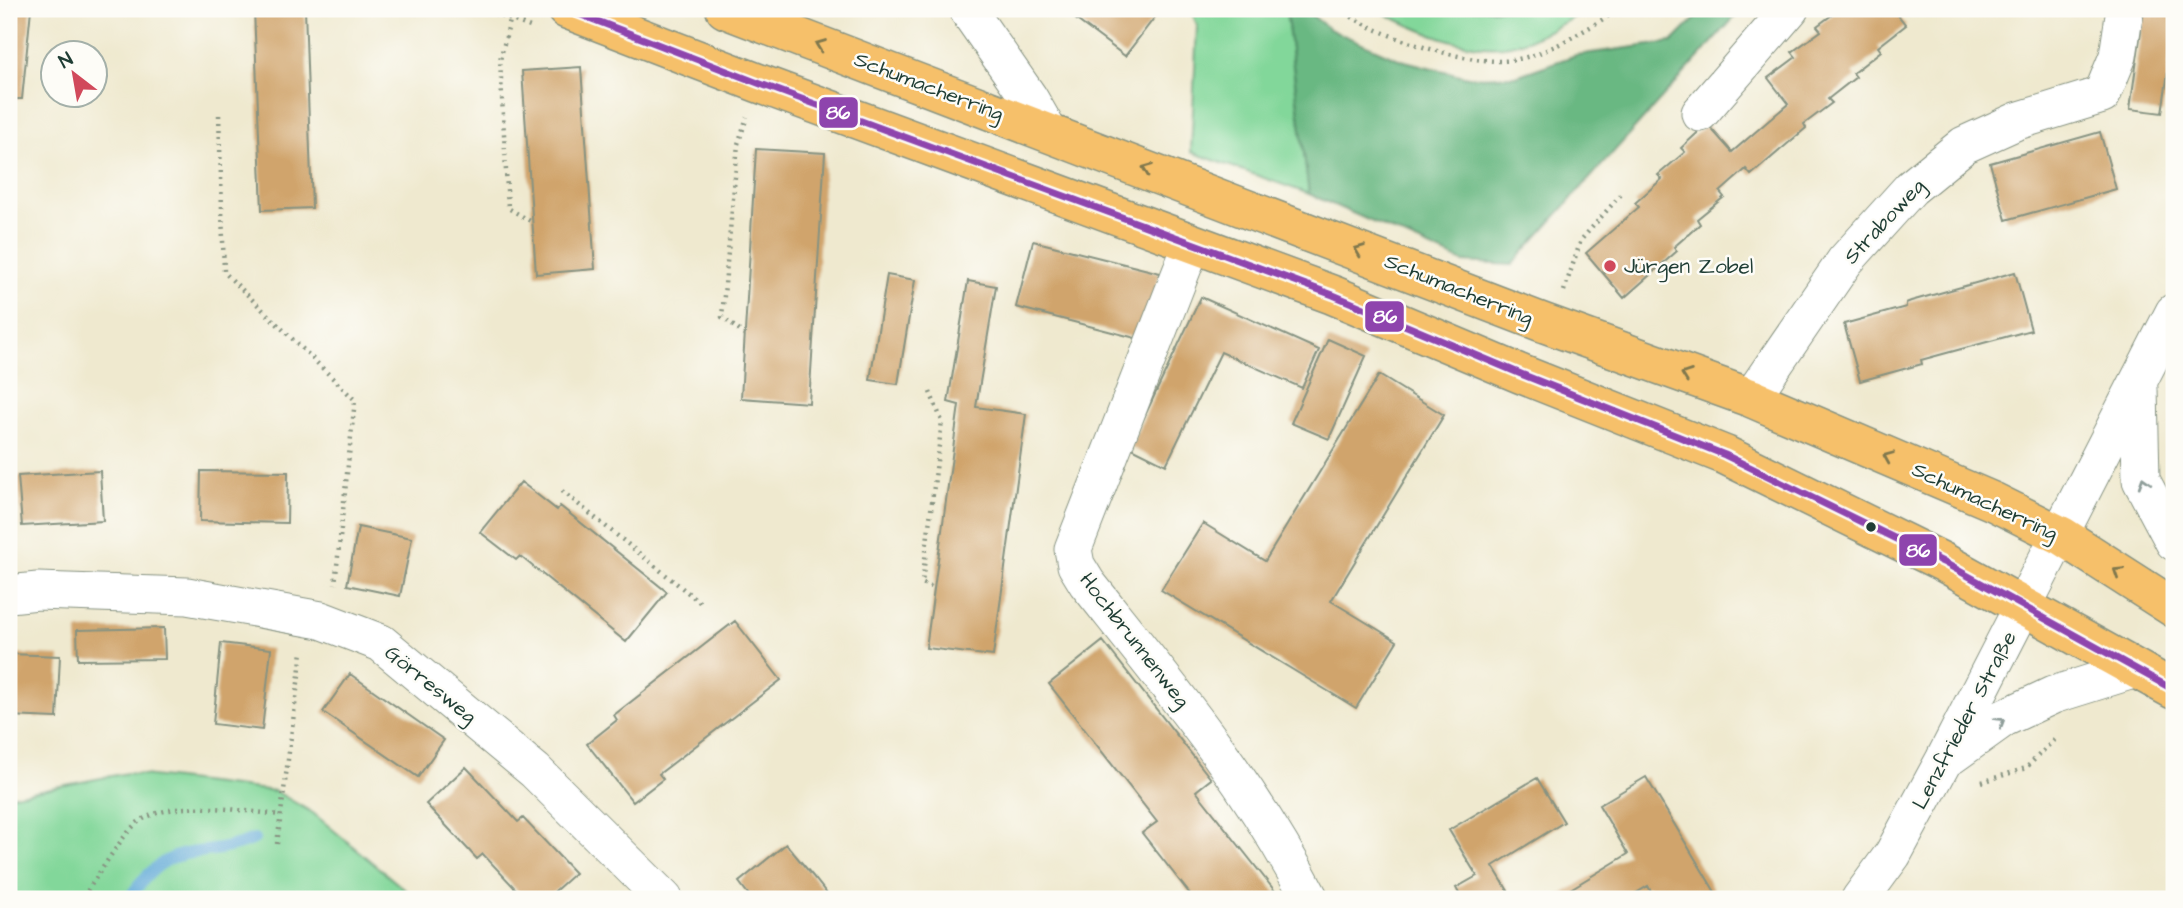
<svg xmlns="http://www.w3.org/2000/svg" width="2183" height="908" font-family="'Architects Daughter',sans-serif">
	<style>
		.green { fill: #82d79a; stroke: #508a67; stroke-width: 2 }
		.forest { fill: #69b882; stroke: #447a5b; stroke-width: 2 }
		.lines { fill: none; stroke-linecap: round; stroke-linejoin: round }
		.stream { stroke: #5fa9d7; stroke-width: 12 }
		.building { fill: #d0a46c }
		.minor-casing { stroke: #879382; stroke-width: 39 }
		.major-casing { stroke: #879382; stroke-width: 41 }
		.path { stroke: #879382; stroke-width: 4.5; stroke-dasharray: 2 5; stroke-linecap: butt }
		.minor { stroke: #fff; stroke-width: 37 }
		.major { stroke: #f6c06b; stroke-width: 38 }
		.bus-1-casing { stroke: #fdfcf7; stroke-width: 12 }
		.bus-1 { stroke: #8e44ad; stroke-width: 7 }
		.oneway { stroke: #80784d }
		.oneway2 { stroke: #8f9e9a }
		.poi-dot { fill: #d1495b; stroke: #fdfcf7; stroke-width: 2.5 }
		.bus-dot { fill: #1f3d34; stroke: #fdfcf7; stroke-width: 2.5 }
		.labels { text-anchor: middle; stroke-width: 5; stroke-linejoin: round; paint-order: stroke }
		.street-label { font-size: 21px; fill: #1f3d34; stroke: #fdfcf7 }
		.poi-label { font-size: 21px; fill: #1f3d34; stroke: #fdfcf7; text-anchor: start }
		.line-badge { stroke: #fdfcf7; stroke-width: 2.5 }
		.badge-label { font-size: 19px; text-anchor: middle; font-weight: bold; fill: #fff }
	</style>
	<rect width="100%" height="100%" fill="#fdfcf7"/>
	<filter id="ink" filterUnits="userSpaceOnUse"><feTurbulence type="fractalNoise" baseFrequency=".0143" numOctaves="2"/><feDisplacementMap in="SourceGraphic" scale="14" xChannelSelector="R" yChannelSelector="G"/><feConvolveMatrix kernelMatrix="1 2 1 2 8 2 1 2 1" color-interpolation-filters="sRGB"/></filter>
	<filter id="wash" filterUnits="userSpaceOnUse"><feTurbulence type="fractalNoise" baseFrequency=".00686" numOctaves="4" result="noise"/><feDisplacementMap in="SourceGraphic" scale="28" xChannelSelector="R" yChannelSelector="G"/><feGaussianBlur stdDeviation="1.57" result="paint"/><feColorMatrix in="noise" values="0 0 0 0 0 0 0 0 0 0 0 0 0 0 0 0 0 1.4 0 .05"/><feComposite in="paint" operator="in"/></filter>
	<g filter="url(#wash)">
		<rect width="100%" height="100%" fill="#efe9cf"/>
		<path class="green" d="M1191,9H1286L1309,194L1191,152L1197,26Z
			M1376,9H1588C1565,22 1536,40 1510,45C1466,53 1413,29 1376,9Z
			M127,773L275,791L313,813L416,899H9V796Z"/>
		<path class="forest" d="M1286,9H1304L1329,29L1401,60L1468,77L1516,76L1576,55L1672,42L1705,9H1742L1512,265L1463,262L1309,194Z"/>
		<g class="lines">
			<path class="stream" d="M129,899C172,834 194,864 254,839"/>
		</g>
		<g id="blocks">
			<path class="building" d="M9,9H31L22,99H13L10,117Z
				M254,9H305L312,208L262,210Z
				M1062,9H1161L1125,56Z
				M1840,9H1893L1906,25L1878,47L1881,51L1853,73L1856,77L1828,99L1832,103L1804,124L1806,128L1751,175L1746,169L1720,192L1724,197L1697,219L1700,224L1674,247L1677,251L1624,298L1586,253L1639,207L1635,203L1662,179L1658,175L1685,152L1681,148L1707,124L1732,152L1788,104L1768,78L1796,57L1792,52L1821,31L1817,26Z
				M2144,9H2174V31L2162,113L2130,109Z
				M581,67L595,269L536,274L522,71Z
				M2100,132L2116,189L2006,220L1990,163Z
				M756,149L825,153L809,403L741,398Z
				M1033,241L1160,273L1143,340L1016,307Z
				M2015,272L2031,330L1921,360L1922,364L1860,381L1844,324L1906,307V303L1911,301Z
				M887,275L915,280L898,384L870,380Z
				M968,281L996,286L976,407L1026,414L993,656L926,648L959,405L948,402Z
				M1201,297L1319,350L1302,388L1221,352L1166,465L1130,447Z
				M1328,339L1366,356L1329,439L1291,423Z
				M1379,375L1444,415L1331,601L1397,641L1356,708L1161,590L1203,523L1265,561Z
				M100,471L103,521L22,526L18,476Z
				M201,471L288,472L287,523L200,521Z
				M521,482L557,510L560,506L667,592L626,642L520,556L516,560L480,532Z
				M358,527L412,538L400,596L347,585Z
				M735,621L781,680L659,774L663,779L633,802L587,744L617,720L614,715Z
				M164,628L165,659L78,660L77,630Z
				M1103,641L1211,779L1196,791L1278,895L1273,899H1194L1142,833L1157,822L1049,684Z
				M221,643L271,649L262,730L213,724Z
				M9,654L60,656L57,718L9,716Z
				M350,674L444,740L418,777L323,712Z
				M466,767L518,822L523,818L575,873L546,899H525L483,854L477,859L426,804Z
				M1646,777L1715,892L1703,899H1655L1648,886L1626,899H1554L1628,854L1599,805Z
				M1537,778L1564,822L1493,866L1513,899H1462L1456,888L1477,876L1449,830Z
				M786,844L816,880L831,899H752L739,882Z"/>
		</g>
	</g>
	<g filter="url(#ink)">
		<use href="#blocks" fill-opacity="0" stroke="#879382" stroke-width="2"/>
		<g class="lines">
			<defs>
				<path id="minor" d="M967,9L1029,98L1048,131
					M1700,113L1790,9
					M1192,244L1073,549L1076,565L1087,583C1169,686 1249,781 1310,899
					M2139,388L2141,480L2174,542
					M1751,398L1845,261L1911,188L1964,145L2017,121L2102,95L2118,56L2125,9
					M9,594L38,591L187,596L321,620L381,643L535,771L664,899
					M1951,756L2004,718L2053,695L2136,669
					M1860,899L1893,854L1944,760L2174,312"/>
				<path id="major" d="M566,9L758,83L1333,295L1521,374L1725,455L1943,562L2174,690
					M725,9L1541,322L1751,398L1994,502L2062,536L2174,608"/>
			</defs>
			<use href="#minor" class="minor-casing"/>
			<use href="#major" class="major-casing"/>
			<path class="path" d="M482,9L533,28
				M513,9L500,60L508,208L532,222
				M1340,9C1373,35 1471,67 1513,60C1551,54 1587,28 1620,9
				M219,115L224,272L355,400L335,584
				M1564,291L1581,240L1624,191
				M745,335L722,317L738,144L747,117
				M930,392L942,421L922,583L934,588
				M562,491L702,604
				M1982,782L2026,768L2056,738
				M277,844L302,652
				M70,899L83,897C96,879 122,835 137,823C172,797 240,811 281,815"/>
			<use href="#minor" class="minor"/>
			<use href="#major" class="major"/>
			<defs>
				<path id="bus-1" d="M566,9L758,83L1333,295L1521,374L1725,455L1943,562L2174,690"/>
			</defs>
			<use href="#bus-1" class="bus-1-casing"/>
			<use href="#bus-1" class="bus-1"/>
		</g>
		<defs><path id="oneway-chevron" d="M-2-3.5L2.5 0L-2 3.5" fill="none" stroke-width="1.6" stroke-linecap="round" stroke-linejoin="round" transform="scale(1.75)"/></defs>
		<g class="oneway">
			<use href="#oneway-chevron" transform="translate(820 45) rotate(-159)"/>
			<use href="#oneway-chevron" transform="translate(1147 169) rotate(-159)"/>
			<use href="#oneway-chevron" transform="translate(1359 250) rotate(-158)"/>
			<use href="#oneway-chevron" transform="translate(1686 375) rotate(-160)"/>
			<use href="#oneway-chevron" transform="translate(1888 457) rotate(-157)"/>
			<use href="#oneway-chevron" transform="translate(2118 572) rotate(-147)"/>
		</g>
		<g class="oneway2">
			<use href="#oneway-chevron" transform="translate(2144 482) rotate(-107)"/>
			<use href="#oneway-chevron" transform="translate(2000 722) rotate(-32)"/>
		</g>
	</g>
	<circle class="poi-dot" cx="1610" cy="266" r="7"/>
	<circle class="bus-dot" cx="1871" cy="527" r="6"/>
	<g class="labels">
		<g class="street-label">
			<text transform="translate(929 86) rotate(21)" y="7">Schumacherring</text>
			<text transform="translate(1884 221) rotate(-47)" y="7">Straboweg</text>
			<text transform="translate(1459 289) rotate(22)" y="7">Schumacherring</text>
			<text transform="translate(1985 501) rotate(25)" y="7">Schumacherring</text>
			<text transform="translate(1135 640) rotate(52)" y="7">Hochbrunnenweg</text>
			<text transform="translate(431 684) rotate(39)" y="7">Görresweg</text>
			<text transform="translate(1964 720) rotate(-62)" y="7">Lenzfrieder Straße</text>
		</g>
		<g class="poi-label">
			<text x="1624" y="273">Jürgen Zobel</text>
		</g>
	</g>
	<g class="line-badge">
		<rect x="818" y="96" width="41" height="33" rx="7" fill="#8e44ad"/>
		<rect x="1364" y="300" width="41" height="33" rx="7" fill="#8e44ad"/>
		<rect x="1898" y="533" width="40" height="34" rx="7" fill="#8e44ad"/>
	</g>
	<g class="badge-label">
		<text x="838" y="119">86</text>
		<text x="1385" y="323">86</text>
		<text x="1918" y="557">86</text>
	</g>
	<rect width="2183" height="908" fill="none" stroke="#fdfcf7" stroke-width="35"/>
	<g transform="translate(74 74) rotate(329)"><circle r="33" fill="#fdfcf7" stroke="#a4b0a9" stroke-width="2"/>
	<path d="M0-5L12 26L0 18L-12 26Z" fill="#d1495b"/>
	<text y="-10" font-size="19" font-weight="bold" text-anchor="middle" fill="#1f3d34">N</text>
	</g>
</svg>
